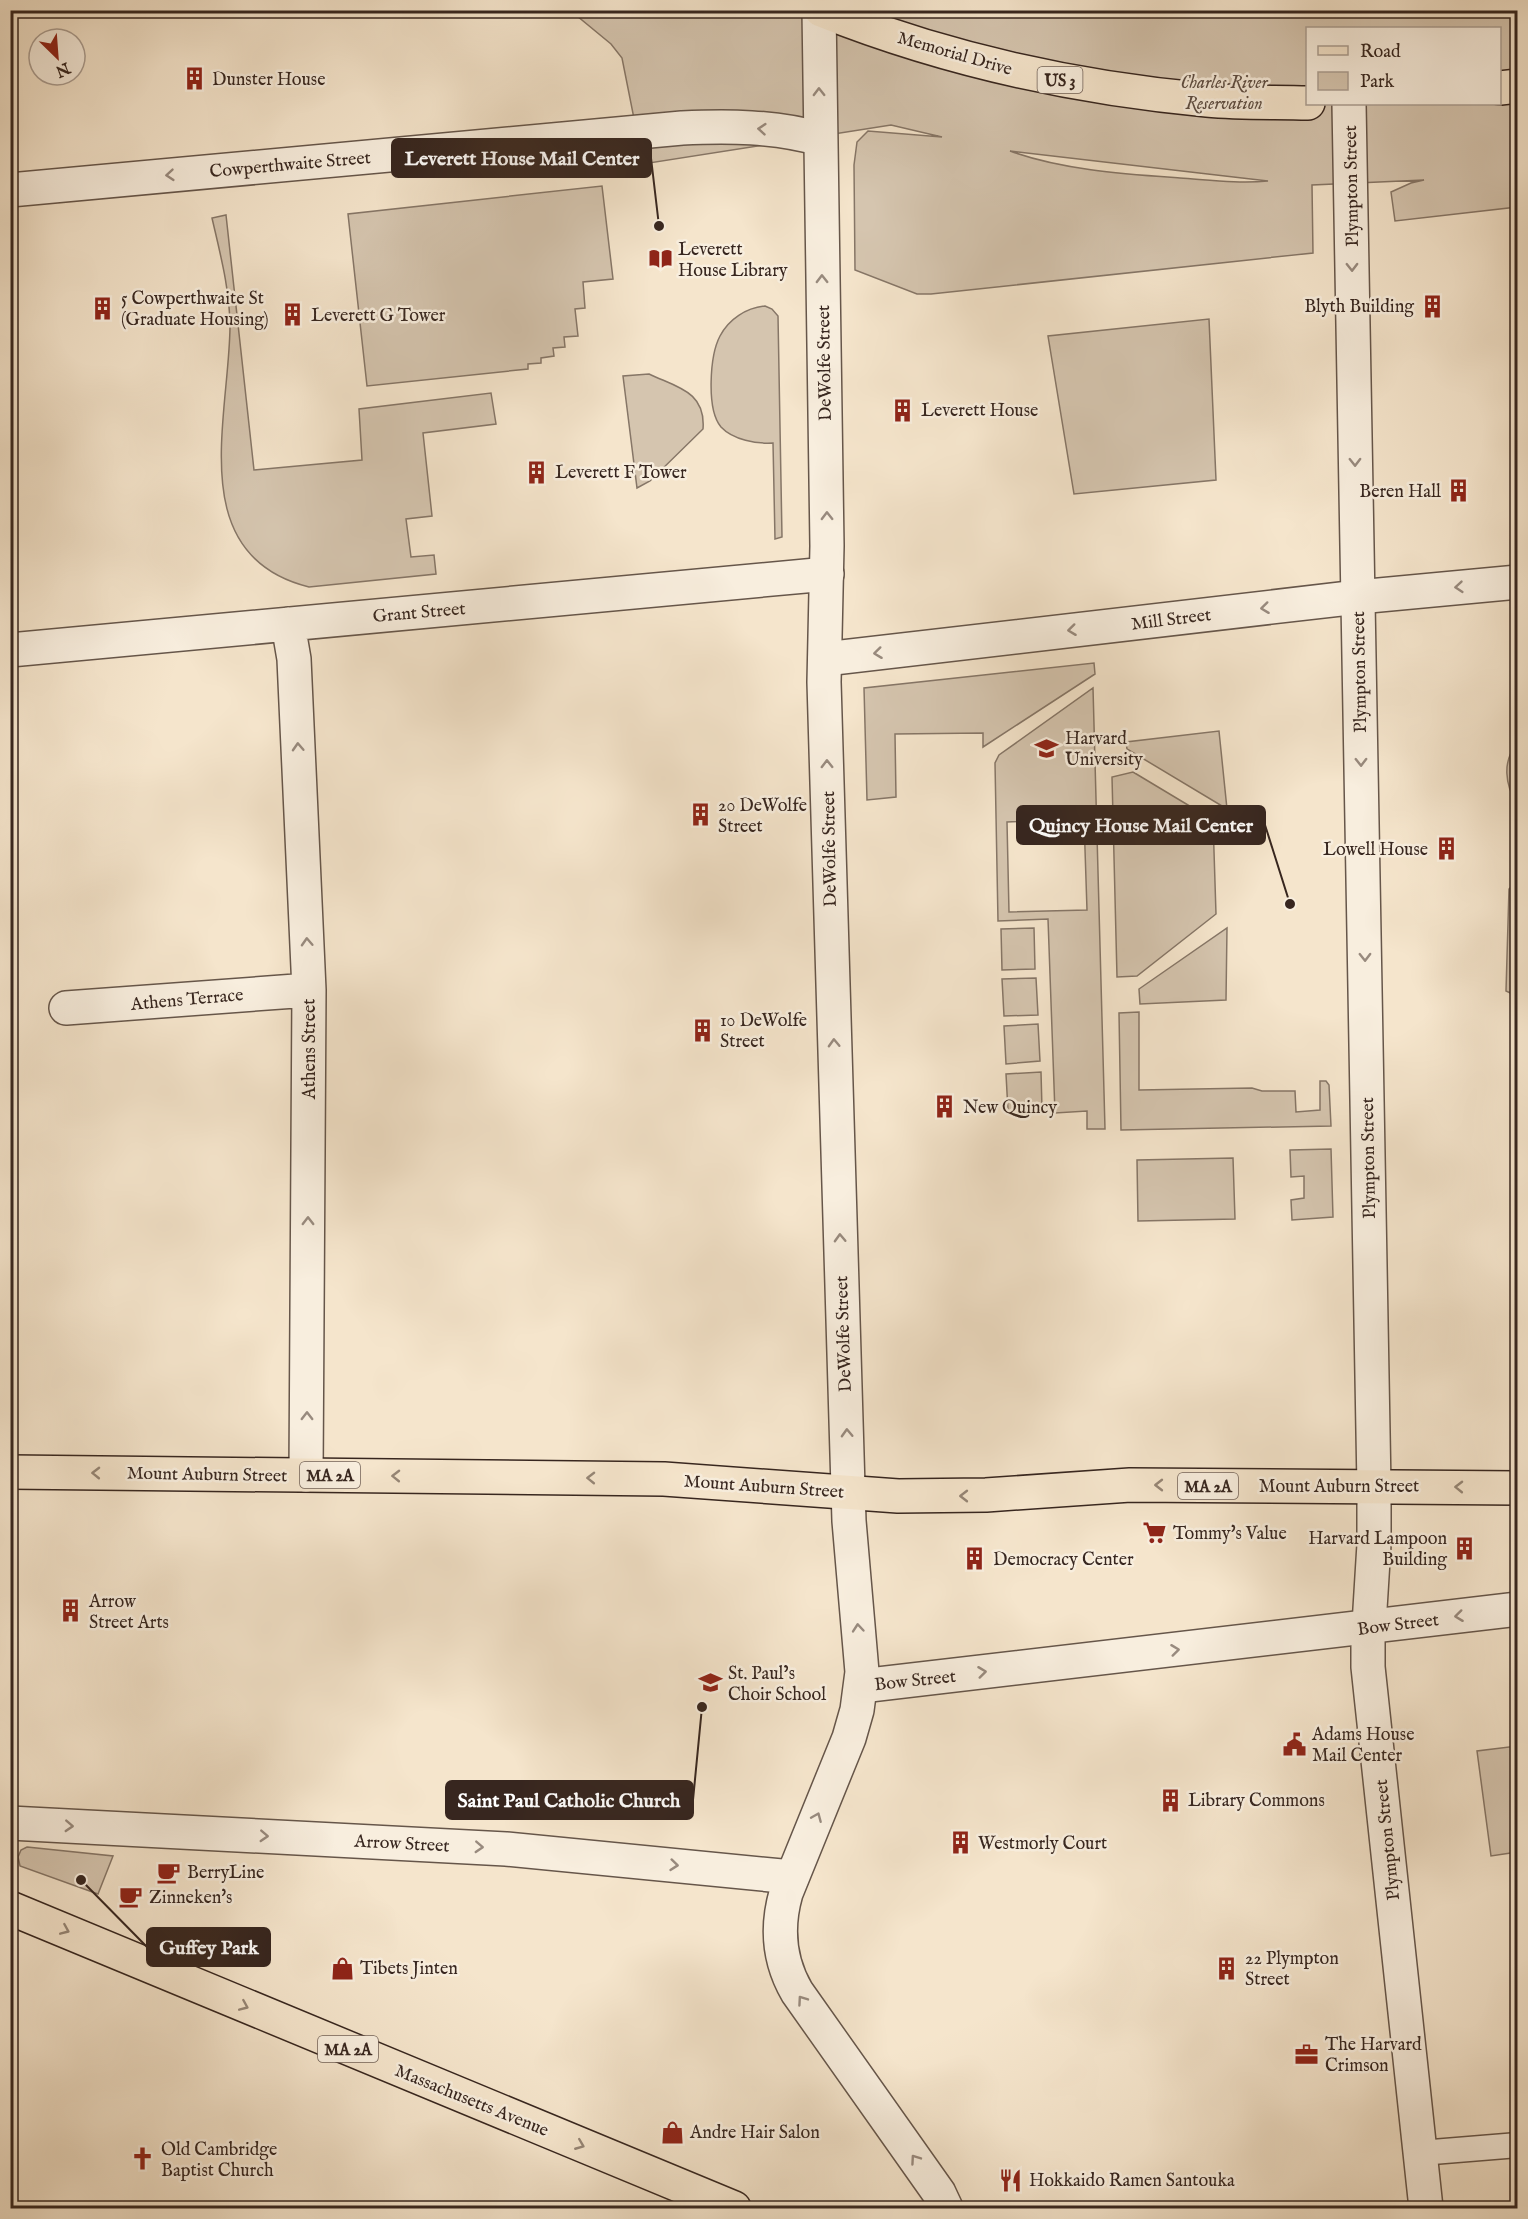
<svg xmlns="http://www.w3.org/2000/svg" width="1528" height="2219" font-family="'IM FELL English',serif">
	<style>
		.green { fill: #d5c5af; stroke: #867667; stroke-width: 1.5; fill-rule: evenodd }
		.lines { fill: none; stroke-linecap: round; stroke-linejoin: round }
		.service-casing { stroke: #66564a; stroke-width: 27 }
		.minor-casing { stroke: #66564a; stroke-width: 36 }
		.tertiary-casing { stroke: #66564a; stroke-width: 36 }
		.primary-casing { stroke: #37261f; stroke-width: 36 }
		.trunk-casing { stroke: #37261f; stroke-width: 36 }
		.service { stroke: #f8eede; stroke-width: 24 }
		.minor { stroke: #f8eede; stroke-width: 33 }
		.tertiary { stroke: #f8eede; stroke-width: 33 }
		.primary { stroke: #f5e5cc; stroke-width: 33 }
		.trunk { stroke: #f5e5cc; stroke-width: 33 }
		.oneway { stroke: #988a7e }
		.oneway2 { stroke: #968676 }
		.labels { text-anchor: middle; stroke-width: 5; stroke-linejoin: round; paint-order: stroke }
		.shield { fill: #f8eede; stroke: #716258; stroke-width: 1.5 }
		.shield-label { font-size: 16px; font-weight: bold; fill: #37261f }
		.street-label { font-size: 18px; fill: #37261f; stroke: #f8eede }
		.poi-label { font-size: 18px; fill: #37261f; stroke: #f8eede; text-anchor: start }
		.park-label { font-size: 18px; font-style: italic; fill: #5e4e43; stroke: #f8eede }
		.leader { fill: none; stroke: #37261f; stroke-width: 2 }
		.callout-dot { fill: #37261f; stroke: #f8eede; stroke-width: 2 }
		.callout { fill: #37261f; stroke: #37261f; stroke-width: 2 }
		.callout-label { font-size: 20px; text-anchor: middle; font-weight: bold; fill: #fff }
	</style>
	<rect width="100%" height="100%" fill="#f5e5cc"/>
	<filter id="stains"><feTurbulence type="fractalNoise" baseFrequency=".00333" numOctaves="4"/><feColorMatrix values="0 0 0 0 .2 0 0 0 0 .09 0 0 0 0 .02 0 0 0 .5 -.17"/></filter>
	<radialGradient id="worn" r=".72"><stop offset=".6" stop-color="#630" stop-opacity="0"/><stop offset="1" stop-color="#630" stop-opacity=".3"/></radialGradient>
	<path class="green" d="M571,11H1517V207L1395,221L1391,192L1411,183L1424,180L1312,185L1313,253L931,294H917L855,270L854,165L857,142L868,131L942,137L891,125L643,164L622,58L611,44ZM1308,28H1500V104H1308ZM1010,151L1268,181C1239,184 1209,180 1180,178C1125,174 1062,170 1010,151Z
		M602,186L613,279L583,282L585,308L575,309L578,336L564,337L565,347L553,348L554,356L541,358V363L528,364V369L367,386L348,214Z
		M226,215L254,470L362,460L359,409L491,393L496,424L423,433L432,516L406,519L411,557L434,555L436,574L309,587C184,556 229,419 230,327C230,290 220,253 212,218Z
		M765,306L772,309L778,316L782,537L775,539L773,443C757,444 733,440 721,427C706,409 710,355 720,336C729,319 746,308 765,306Z
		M1209,319L1216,480L1074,494L1048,336Z
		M649,374C676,387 706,391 703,429L650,481L637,488L623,376Z
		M1094,663L1095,674L983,747V733L895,734L896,797L867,800L864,688Z
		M1093,688L1105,1129H1087V1111L1055,1113L1048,919L998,921L995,763L999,755ZM1084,819L1087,910L1009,912L1007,822Z
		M1219,731L1227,809L1127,749L1126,742Z
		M1517,744V804C1505,785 1502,761 1517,744Z
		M1133,772L1213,820L1216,914L1137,976L1117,977L1112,777Z
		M1516,882L1518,883L1517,996L1506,991L1509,889Z
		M1034,928L1035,969L1002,970L1001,929Z
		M1227,928L1226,1000L1140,1004L1139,989Z
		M1036,978L1038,1015L1004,1016L1002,979Z
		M1139,1012V1090L1252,1088L1262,1091H1295L1296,1112L1320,1110V1081H1326L1329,1085L1331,1126L1121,1130L1119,1013Z
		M1038,1024L1040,1061L1006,1064L1004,1026Z
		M1041,1072L1042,1109L1008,1111L1006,1074Z
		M1331,1149L1333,1217L1292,1220L1291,1200L1304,1198V1176L1291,1177L1290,1150Z
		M1233,1158L1235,1219L1138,1221L1137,1160Z
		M1517,1746V1852L1491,1856L1477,1751Z
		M27,1847L113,1856L98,1894L20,1866L18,1857L21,1850Z"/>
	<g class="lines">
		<defs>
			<path id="service" d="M1420,2153L1518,2145"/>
			<path id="minor" d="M10,190L682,128C728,126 775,126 820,139
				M288,624L294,659L309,990L306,1475
				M10,650L827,574
				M825,659L1358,597L1518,582
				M66,1008L309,990
				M861,1686L1518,1609
				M10,1823L506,1849L792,1877"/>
			<path id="tertiary" d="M819,10L827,546L824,682L849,1521L862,1672L857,1710L849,1738L786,1893C776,1928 779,1961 797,1992L939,2193L946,2208
				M1349,104L1374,1487V1544L1368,1641V1667L1426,2208"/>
			<path id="primary" d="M10,1472L664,1479L898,1496L986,1495L1130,1485L1518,1488
				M10,1908L734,2208"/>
			<path id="trunk" d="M821,10C944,59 1076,88 1207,100C1240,103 1274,102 1308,103
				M1500,88L1518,86"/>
		</defs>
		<use href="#service" class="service-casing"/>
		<use href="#minor" class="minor-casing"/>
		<use href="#tertiary" class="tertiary-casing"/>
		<use href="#primary" class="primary-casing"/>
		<use href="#trunk" class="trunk-casing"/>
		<use href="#service" class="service"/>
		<use href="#minor" class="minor"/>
		<use href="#tertiary" class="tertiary"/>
		<use href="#primary" class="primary"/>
		<use href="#trunk" class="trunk"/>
	</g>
	<defs><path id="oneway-chevron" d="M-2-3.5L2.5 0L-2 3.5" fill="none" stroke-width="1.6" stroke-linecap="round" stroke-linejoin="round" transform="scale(1.5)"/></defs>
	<g class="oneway">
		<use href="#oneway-chevron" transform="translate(819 92) rotate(-91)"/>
		<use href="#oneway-chevron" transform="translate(762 129) rotate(-175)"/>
		<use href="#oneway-chevron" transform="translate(170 175) rotate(175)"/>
		<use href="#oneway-chevron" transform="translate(1352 267) rotate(89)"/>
		<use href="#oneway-chevron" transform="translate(822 279) rotate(-91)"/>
		<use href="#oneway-chevron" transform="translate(1355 462) rotate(89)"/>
		<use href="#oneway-chevron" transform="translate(827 516) rotate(-91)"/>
		<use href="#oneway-chevron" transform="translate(1459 587) rotate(175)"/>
		<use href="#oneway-chevron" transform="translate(1265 608) rotate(173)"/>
		<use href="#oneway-chevron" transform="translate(1072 630) rotate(173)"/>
		<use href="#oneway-chevron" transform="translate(878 653) rotate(173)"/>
		<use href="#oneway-chevron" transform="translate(298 747) rotate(-93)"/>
		<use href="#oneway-chevron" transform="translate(1361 762) rotate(89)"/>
		<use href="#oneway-chevron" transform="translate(827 764) rotate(-91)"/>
		<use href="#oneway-chevron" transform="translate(307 942) rotate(-93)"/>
		<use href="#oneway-chevron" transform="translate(1365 957) rotate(89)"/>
		<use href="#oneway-chevron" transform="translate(834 1043) rotate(-92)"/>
		<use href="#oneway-chevron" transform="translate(308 1221) rotate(-90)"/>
		<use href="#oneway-chevron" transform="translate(840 1238) rotate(-92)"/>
		<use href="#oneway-chevron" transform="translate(307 1416) rotate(-90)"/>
		<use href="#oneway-chevron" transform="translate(847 1433) rotate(-92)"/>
		<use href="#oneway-chevron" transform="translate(1459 1616) rotate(173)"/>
		<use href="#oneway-chevron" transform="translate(858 1628) rotate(-95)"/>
		<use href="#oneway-chevron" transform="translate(1175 1650) rotate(-7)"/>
		<use href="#oneway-chevron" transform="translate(982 1672) rotate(-7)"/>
		<use href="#oneway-chevron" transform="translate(817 1817) rotate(-67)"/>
		<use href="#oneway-chevron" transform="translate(69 1826) rotate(3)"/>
		<use href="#oneway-chevron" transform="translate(264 1836) rotate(3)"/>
		<use href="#oneway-chevron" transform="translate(479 1847) rotate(3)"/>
		<use href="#oneway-chevron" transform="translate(674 1865) rotate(6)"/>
		<use href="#oneway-chevron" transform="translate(802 2000) rotate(-125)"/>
		<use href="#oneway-chevron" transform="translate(915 2159) rotate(-125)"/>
	</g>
	<g class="oneway2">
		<use href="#oneway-chevron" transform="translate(96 1473) rotate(-179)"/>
		<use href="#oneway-chevron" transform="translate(396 1476) rotate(-179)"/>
		<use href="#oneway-chevron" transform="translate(591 1478) rotate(-179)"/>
		<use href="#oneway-chevron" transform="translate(1159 1485) rotate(-180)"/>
		<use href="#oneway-chevron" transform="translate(1459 1487) rotate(-179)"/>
		<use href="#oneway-chevron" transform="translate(964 1496) rotate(180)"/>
		<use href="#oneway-chevron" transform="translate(65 1930) rotate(23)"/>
		<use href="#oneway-chevron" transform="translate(244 2006) rotate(23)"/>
		<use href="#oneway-chevron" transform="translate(580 2145) rotate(22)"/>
	</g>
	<defs>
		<symbol id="building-bare" viewBox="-9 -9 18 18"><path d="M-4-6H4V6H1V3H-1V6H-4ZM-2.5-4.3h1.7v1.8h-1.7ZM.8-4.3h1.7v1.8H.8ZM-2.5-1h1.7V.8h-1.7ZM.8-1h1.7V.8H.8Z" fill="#8f2418" stroke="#f8eede" stroke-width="2.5" paint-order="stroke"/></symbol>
		<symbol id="library-bare" viewBox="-9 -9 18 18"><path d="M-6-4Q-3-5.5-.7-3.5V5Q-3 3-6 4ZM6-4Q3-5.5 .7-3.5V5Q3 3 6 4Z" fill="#8f2418" stroke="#f8eede" stroke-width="2.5" paint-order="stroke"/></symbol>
		<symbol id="university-bare" viewBox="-9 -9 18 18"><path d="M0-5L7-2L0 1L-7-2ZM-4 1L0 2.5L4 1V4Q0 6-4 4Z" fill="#8f2418" stroke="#f8eede" stroke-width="2.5" paint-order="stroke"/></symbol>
		<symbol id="supermarket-bare" viewBox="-9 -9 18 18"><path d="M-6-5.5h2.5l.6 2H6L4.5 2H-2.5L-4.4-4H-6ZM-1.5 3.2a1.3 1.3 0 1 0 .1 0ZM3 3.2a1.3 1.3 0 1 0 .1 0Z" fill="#8f2418" stroke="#f8eede" stroke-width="2.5" paint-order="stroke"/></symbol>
		<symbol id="school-bare" viewBox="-9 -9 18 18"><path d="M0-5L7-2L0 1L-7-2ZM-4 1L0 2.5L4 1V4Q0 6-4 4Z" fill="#8f2418" stroke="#f8eede" stroke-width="2.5" paint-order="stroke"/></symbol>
		<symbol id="civic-bare" viewBox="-9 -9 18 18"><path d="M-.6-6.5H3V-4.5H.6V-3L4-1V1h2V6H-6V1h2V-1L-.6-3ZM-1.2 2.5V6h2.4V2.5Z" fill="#8f2418" stroke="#f8eede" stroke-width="2.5" paint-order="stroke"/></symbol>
		<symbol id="cafe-bare" viewBox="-9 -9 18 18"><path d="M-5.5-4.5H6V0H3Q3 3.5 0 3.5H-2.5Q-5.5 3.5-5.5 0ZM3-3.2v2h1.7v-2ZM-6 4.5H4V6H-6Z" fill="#8f2418" stroke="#f8eede" stroke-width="2.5" paint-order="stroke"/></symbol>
		<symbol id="shop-bare" viewBox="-9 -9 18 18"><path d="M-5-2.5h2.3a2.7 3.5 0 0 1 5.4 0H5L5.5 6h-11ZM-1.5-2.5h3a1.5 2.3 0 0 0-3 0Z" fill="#8f2418" stroke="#f8eede" stroke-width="2.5" paint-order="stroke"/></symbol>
		<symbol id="office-bare" viewBox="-9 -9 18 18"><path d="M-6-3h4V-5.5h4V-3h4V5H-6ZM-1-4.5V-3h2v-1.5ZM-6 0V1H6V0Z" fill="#8f2418" stroke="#f8eede" stroke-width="2.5" paint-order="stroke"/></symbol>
		<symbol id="church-bare" viewBox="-9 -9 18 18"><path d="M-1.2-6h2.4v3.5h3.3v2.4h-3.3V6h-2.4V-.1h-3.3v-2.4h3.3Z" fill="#8f2418" stroke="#f8eede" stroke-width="2.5" paint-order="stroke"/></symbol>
		<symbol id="restaurant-bare" viewBox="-9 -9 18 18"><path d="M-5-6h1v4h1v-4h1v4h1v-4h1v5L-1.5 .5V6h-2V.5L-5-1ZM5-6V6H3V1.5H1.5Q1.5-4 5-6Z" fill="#8f2418" stroke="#f8eede" stroke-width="2.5" paint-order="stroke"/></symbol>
	</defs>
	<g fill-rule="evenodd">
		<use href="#building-bare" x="178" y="62" width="33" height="33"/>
		<use href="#library-bare" x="644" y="242" width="33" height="33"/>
		<use href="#building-bare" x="1416" y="290" width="33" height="33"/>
		<use href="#building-bare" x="86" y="292" width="33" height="33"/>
		<use href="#building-bare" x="276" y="298" width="33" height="33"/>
		<use href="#building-bare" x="886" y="394" width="33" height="33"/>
		<use href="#building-bare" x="520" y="456" width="33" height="33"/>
		<use href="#building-bare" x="1442" y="474" width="33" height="33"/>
		<use href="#university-bare" x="1030" y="732" width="33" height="33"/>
		<use href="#building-bare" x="684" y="798" width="33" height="33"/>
		<use href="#building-bare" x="1430" y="832" width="33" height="33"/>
		<use href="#building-bare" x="686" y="1014" width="33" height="33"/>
		<use href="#building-bare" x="928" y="1090" width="33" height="33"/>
		<use href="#supermarket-bare" x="1138" y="1516" width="33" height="33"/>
		<use href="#building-bare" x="1448" y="1532" width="33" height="33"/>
		<use href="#building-bare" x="958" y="1542" width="33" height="33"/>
		<use href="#building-bare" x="54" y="1594" width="33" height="33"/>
		<use href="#school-bare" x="694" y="1666" width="33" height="33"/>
		<use href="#civic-bare" x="1278" y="1728" width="33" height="33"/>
		<use href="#building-bare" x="1154" y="1784" width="33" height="33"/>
		<use href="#building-bare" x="944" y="1826" width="33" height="33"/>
		<use href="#cafe-bare" x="152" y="1856" width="33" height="33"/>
		<use href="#cafe-bare" x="114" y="1880" width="33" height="33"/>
		<use href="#shop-bare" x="326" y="1952" width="33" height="33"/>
		<use href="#building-bare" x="1210" y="1952" width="33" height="33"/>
		<use href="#office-bare" x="1290" y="2038" width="33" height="33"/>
		<use href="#shop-bare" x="656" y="2116" width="33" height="33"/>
		<use href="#church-bare" x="126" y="2142" width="33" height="33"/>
		<use href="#restaurant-bare" x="994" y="2164" width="33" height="33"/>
	</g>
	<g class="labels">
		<g class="shield">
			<rect x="1037.5" y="67" width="45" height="26" rx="4.5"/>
			<rect x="300" y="1462" width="60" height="26" rx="4.5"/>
			<rect x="1178" y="1473" width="60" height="26" rx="4.5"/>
			<rect x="318" y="2036" width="60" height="26" rx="4.5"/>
		</g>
		<g class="shield-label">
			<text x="1060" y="86">US 3</text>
			<text x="330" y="1481">MA 2A</text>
			<text x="1208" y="1492">MA 2A</text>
			<text x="348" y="2055">MA 2A</text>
		</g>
		<g class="street-label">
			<text transform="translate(955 53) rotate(16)" y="6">Memorial Drive</text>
			<text transform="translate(290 164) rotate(-5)" y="6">Cowperthwaite Street</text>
			<text transform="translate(1351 186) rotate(-91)" y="6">Plympton Street</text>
			<text transform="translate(824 363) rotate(-91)" y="6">DeWolfe Street</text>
			<text transform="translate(419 612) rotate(-5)" y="6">Grant Street</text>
			<text transform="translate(1171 619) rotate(-7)" y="6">Mill Street</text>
			<text transform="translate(1359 672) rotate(-91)" y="6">Plympton Street</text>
			<text transform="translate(829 849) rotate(-91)" y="6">DeWolfe Street</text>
			<text transform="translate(187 999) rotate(-5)" y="6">Athens Terrace</text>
			<text transform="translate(309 1049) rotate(-90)" y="6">Athens Street</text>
			<text transform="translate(1368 1158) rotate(-91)" y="6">Plympton Street</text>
			<text transform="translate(843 1334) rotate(-92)" y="6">DeWolfe Street</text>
			<text transform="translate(207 1474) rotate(1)" y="6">Mount Auburn Street</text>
			<text transform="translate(764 1486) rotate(4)" y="6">Mount Auburn Street</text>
			<text x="1339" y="1492">Mount Auburn Street</text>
			<text transform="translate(1398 1624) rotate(-7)" y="6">Bow Street</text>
			<text transform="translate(915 1680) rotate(-6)" y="6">Bow Street</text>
			<text transform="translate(1387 1840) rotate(-96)" y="6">Plympton Street</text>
			<text transform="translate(402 1843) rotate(3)" y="6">Arrow Street</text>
			<text transform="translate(472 2100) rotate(22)" y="6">Massachusetts Avenue</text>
		</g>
		<g class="poi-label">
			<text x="212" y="85">Dunster House</text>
			<text x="678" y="255">Leverett<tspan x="678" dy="21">House Library</tspan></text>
			<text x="121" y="304">5 Cowperthwaite St<tspan x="121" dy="21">(Graduate Housing)</tspan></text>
			<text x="1414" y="312" text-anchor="end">Blyth Building</text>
			<text x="311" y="321">Leverett G Tower</text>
			<text x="921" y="416">Leverett House</text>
			<text x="555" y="478">Leverett F Tower</text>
			<text x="1441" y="497" text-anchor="end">Beren Hall</text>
			<text x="1065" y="744">Harvard<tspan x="1065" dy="21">University</tspan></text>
			<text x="718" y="811">20 DeWolfe<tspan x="718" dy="21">Street</tspan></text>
			<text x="1428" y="855" text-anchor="end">Lowell House</text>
			<text x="720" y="1026">10 DeWolfe<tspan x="720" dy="21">Street</tspan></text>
			<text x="963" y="1113">New Quincy</text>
			<text x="1173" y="1539">Tommy's Value</text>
			<text x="1447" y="1544" text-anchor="end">Harvard Lampoon<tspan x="1447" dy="21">Building</tspan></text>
			<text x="993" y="1565">Democracy Center</text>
			<text x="89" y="1607">Arrow<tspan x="89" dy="21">Street Arts</tspan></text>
			<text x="728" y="1679">St. Paul’s<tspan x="728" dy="21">Choir School</tspan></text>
			<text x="1312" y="1740">Adams House<tspan x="1312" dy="21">Mail Center</tspan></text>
			<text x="1188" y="1806">Library Commons</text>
			<text x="978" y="1849">Westmorly Court</text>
			<text x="187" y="1878">BerryLine</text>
			<text x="149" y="1903">Zinneken's</text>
			<text x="1245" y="1964">22 Plympton<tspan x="1245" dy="21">Street</tspan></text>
			<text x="360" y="1974">Tibets Jinten</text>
			<text x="1325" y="2050">The Harvard<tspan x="1325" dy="21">Crimson</tspan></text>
			<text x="690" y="2138">Andre Hair Salon</text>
			<text x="161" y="2155">Old Cambridge<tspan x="161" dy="21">Baptist Church</tspan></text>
			<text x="1029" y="2186">Hokkaido Ramen Santouka</text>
		</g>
		<g class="park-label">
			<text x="1224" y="88">Charles River<tspan x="1224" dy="21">Reservation</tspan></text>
		</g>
	</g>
	<path class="leader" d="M659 226L651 158M1290 904L1265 825M702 1707L693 1800M81 1880L147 1947"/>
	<g class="callout-dot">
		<circle cx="659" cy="226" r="6"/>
		<circle cx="1290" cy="904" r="6"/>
		<circle cx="702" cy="1707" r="6"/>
		<circle cx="81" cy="1880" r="6"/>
	</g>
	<g class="callout">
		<rect x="392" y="139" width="259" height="38" rx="6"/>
		<rect x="1017" y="806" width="248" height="38" rx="6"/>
		<rect x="446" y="1781" width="247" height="38" rx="6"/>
		<rect x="147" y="1928" width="123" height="38" rx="6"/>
	</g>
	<g class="callout-label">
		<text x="522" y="165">Leverett House Mail Center</text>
		<text x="1141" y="832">Quincy House Mail Center</text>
		<text x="569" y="1807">Saint Paul Catholic Church</text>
		<text x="209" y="1954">Guffey Park</text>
	</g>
	<rect width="1528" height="2219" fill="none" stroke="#f5e5cc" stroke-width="36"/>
	<rect x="12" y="12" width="1504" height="2195" fill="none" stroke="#37261f" stroke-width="3"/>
	<rect x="18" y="18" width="1492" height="2183" fill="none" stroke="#37261f" stroke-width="1.5"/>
	<rect x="1306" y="27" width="195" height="78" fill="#f8eede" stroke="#ab9e92" stroke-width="1.5"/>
	<rect x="1318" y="46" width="30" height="9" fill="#f5e5cc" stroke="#ab9e92" stroke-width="1.5"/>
	<text x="1360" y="57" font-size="18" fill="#37261f">Road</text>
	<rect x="1318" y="72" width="30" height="18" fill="#d5c5af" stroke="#ab9e92" stroke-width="1.5"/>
	<text x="1360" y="87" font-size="18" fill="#37261f">Park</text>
	<g transform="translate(57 57) rotate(155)"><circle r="28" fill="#f8eede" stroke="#ab9e92" stroke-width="1.5"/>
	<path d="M0-4.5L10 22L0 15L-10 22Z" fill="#8f2418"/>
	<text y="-9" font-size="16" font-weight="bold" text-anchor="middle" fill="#37261f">N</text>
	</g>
	<rect width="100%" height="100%" filter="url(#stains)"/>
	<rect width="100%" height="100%" fill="url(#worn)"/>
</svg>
